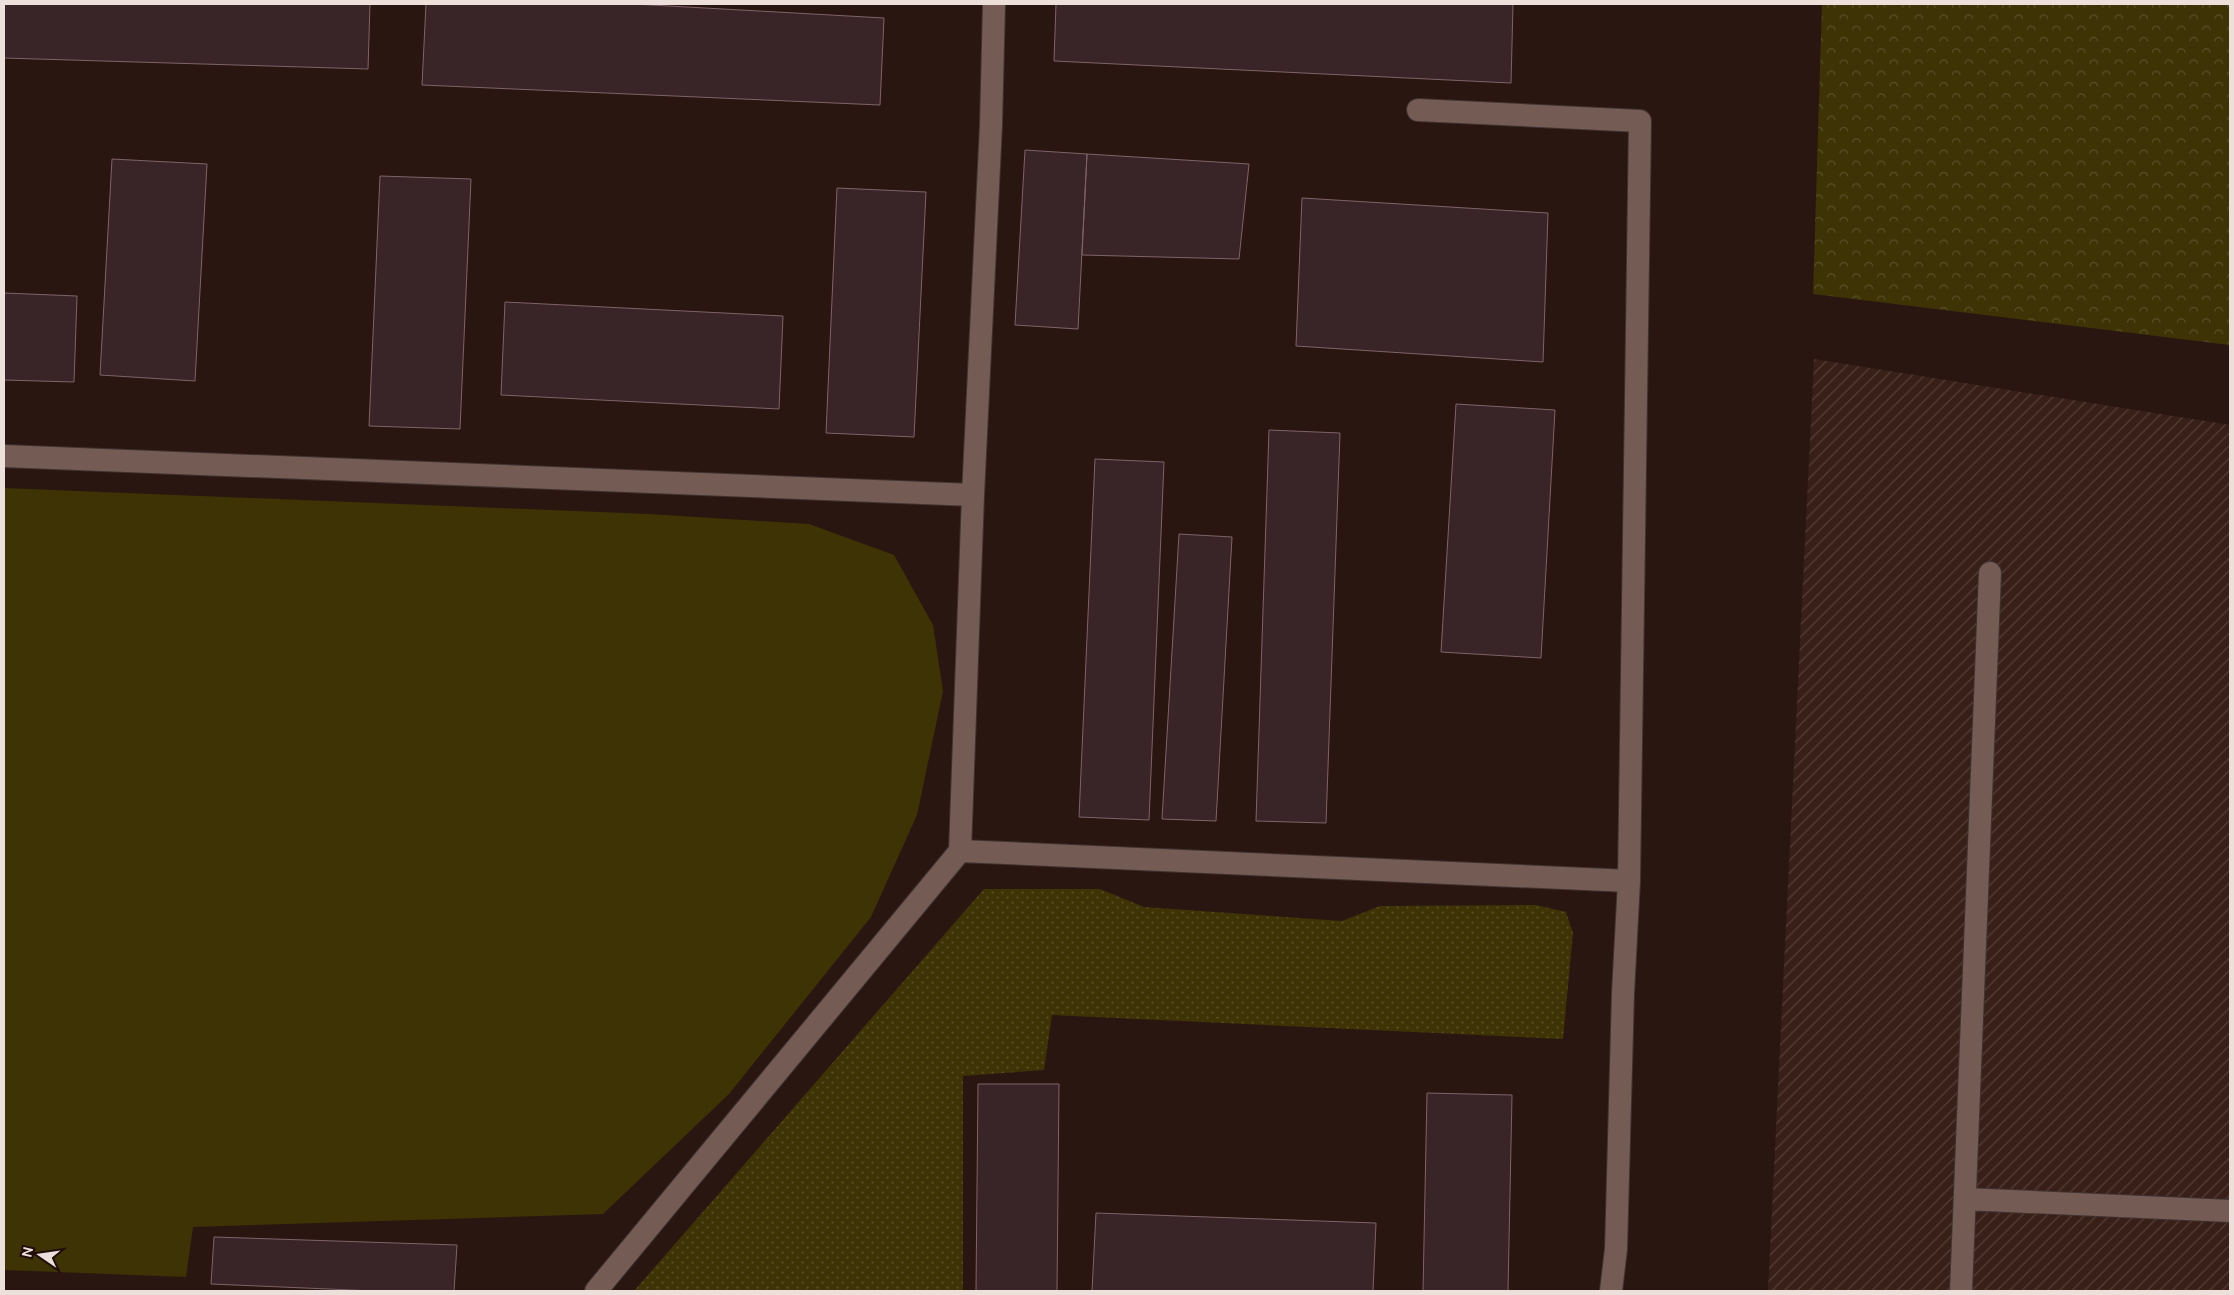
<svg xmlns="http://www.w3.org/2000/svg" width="2234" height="1295" font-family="Ubuntu,sans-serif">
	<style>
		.industrial { fill: url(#industrial-furrows) }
		.grass { fill: url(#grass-dots) }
		.forest { fill: url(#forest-crowns) }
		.pitch { fill: #3d3305 }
		.building { fill: #392428; stroke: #7e6468 }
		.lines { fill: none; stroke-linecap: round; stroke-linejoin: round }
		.service-casing { stroke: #413331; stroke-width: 24 }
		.service { stroke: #745c55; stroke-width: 22 }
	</style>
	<defs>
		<pattern id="industrial-furrows" width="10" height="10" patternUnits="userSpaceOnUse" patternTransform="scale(1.25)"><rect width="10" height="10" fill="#381f17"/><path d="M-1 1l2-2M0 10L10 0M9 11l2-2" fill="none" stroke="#553f38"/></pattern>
		<pattern id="grass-dots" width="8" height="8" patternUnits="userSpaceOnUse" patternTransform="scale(1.25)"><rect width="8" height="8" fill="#3d3305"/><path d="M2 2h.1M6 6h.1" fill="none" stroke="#595029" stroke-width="1.8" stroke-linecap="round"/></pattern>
		<pattern id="forest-crowns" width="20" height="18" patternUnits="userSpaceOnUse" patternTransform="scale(1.25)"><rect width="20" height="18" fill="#3d3305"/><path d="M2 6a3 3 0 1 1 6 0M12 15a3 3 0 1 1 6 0" fill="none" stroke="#595029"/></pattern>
	</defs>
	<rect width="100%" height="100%" fill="#2a1611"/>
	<path class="industrial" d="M1814,359L2230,425V1291H1768Z"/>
	<path class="grass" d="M984,889H1100L1144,907L1342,921L1380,906L1536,905L1566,912L1573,933L1563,1039L1052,1015L1044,1070L963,1076V1291H634Z"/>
	<path class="forest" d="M1822,4H2230V345L1813,294Z"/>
	<path class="pitch" d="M4,488L649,514L809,524L894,555L933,625L943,691L917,815L871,917L729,1094L603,1214L193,1227L186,1277L4,1270Z"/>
	<path class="building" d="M4,4H370L368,69L4,58Z
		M426,4H633L884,18L880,105L422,85Z
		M1056,4H1513L1511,83L1054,61Z
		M1025,150L1087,154L1078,329L1015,325Z
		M1087,154L1249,164L1239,259L1082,255Z
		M112,159L207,164L195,381L100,375Z
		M380,176L471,179L460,429L369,426Z
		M837,188L926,192L914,437L826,433Z
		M1302,198L1548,213L1543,362L1296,346Z
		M4,293L77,296L74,382L4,380Z
		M505,302L783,316L779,409L501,395Z
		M1456,404L1555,410L1541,658L1441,652Z
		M1269,430L1340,433L1326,823L1256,821Z
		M1095,459L1164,462L1149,820L1079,817Z
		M1179,534L1232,537L1216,821L1162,819Z
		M978,1084H1059L1057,1291H976Z
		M1427,1093L1512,1095L1508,1291H1423Z
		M1096,1213L1376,1223L1373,1291H1092Z
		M214,1237L457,1245L454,1291H375L211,1284Z"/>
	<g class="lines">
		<defs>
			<path id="service" d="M1418,110L1640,121L1629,881
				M4,456L973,495L960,851L596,1291
				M973,495L991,125L994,4
				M960,851L1629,881L1623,993L1616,1249L1611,1291
				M1965,1199L2230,1211
				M1961,1291L1990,573"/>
		</defs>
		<use href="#service" class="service-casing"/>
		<use href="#service" class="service"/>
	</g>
	<rect width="2234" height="1295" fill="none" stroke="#eddfda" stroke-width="10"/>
	<g transform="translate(40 1255) rotate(283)" stroke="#200d08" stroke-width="4" paint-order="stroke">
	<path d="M0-4L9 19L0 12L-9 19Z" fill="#eddfda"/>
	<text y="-8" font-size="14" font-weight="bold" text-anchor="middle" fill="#eddfda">N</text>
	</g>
</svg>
